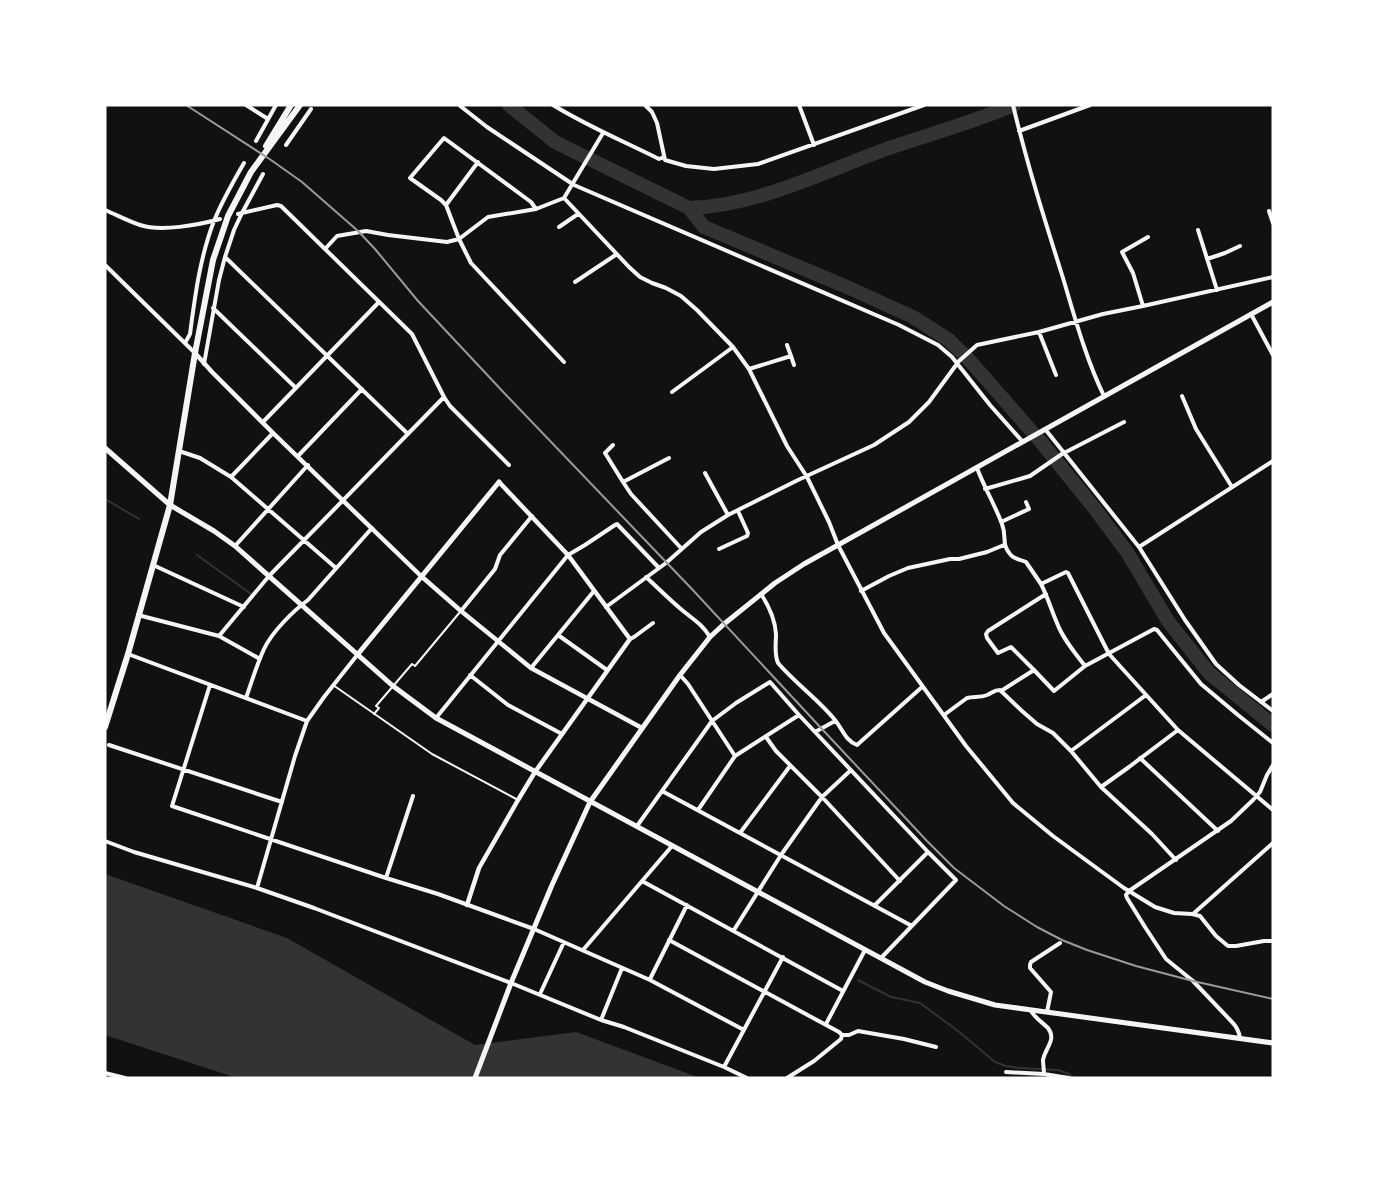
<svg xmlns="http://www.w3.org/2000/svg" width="1378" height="1183" font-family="'Space Grotesk',sans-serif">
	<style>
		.water { fill: #333 }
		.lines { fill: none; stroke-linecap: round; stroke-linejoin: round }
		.stream { stroke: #333; stroke-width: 2 }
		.river { stroke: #333; stroke-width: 14 }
		.pedestrian { stroke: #f5f5f5; stroke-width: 2 }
		.minor { stroke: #f5f5f5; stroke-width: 4 }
		.tertiary { stroke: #f5f5f5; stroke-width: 4.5 }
		.secondary { stroke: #f5f5f5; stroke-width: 5 }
		.primary { stroke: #f5f5f5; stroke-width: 5 }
		.trunk { stroke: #f5f5f5; stroke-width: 6 }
		.rail { stroke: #9a9a9a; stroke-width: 2 }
	</style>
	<rect width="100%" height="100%" fill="#111"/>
	<path class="water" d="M105,874L287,938L475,1045L576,1032L700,1078H237L105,1035Z"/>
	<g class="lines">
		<path class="stream" d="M105,499L139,519
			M197,555L251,594
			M858,980L891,997L920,1003L958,1031L995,1062L1006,1066L1019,1068L1058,1070L1069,1074L1074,1078"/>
		<path class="river" d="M509,105L555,142L689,208C758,206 825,171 889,148C931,134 973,122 1014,105
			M689,208L704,227L847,287L913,317L949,340L971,362L1041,442L1095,509L1127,552L1168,621L1209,673L1273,725"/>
		<path class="pedestrian" d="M333,685L432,754L518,800
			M374,714L379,708L376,706L412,664L415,666L460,612"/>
		<path class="minor" d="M246,105L268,119
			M459,105L487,127L574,185L899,325L938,345L952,357L990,405L1023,442
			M553,105C587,126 623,141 659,159L664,157
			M645,105L652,112L657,123L665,160L686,166L714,169L758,164L924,105
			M799,105L814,145
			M1013,105C1027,164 1045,221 1063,278C1075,318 1086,359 1104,396
			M1019,131L1090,105
			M256,141L276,105
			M286,145L311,109
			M564,198L629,267L640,277L652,283L666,288L681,296L697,310L733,347L749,369L787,446L807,477L829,522L838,545L884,633L966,746L1013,803L1053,836L1124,888L1155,907L1174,913L1192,914L1200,916L1216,936L1228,946H1236L1264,941H1273
			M446,205L478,162
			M105,210C117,215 128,221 140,225C161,232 198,225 220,219
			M1269,211L1273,223
			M238,214L242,213L263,174
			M559,227L578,214
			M1198,230L1217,290
			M325,249L412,334L444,397
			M1207,259L1225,253L1240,246
			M105,265L195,353
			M575,282L617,254
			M1143,306L1133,273L1122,252L1148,237
			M213,308L296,388
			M1251,314L1273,355
			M1039,332L1056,375
			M185,343L190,334C195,296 200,257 214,221C222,201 233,182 244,163
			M791,356L794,365
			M564,362L471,263L459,239L488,217L536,209L564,198L603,133
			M204,364L219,280L225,257
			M749,369L791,356L787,345
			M672,392L733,347
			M1182,396L1196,429L1232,487
			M263,422L379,302
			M1045,429L1139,547L1185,620L1216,664L1239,685L1273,711
			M408,434L225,257L234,230L242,213L277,205L281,206L325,249L337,236L366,231L388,235L447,242L459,239L446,205L441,200L410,178L444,138L531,202L536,209
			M613,445L605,453L623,482
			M179,451L200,458L231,477L336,568
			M298,456L362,389
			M669,458L623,482L631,494L681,548
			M977,468C984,487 995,505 1002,524C1007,537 1001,543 1010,554C1014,560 1020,559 1026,562L1041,584L1066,572L1068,573L1109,654L1178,730L1273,810
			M705,473L728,515
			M231,477L273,433
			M985,489L1030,476L1062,454L1124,422
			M1001,522L1029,509L1026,502
			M235,546L308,465
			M1139,547L1273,461
			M719,549L747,536L748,533L738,511
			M153,565L244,607
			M646,577C658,588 670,600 682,610C694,620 702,624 710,637
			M1041,584C1048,598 1051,609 1057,623C1063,639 1075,653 1085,666
			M861,591L889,576L908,568L950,559H959L987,552L1004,545
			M761,594C769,606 775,620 776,634C776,644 774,654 778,663C795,683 819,700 835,720C843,730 845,740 857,745L922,687
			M606,607L666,563L701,532L728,515L798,480L874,445L909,422L929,402L959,361L977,345L1039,332L1103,314L1143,306L1273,277
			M461,611L491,574L495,569L500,555L532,516
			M138,615L219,636L260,659
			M558,635L607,670
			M219,636L269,576L444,397L450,406L509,465
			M630,639L634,637L653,623
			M128,654L307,721
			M531,668L594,591
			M1034,670L1011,647L998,653L987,638L986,634L988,631L1046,594
			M470,675L508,705L562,734
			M680,675L688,684L735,756
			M210,685L172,806L386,878L438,894L534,929L650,980L744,1030
			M1001,691L1034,670L1054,691L1085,666L1154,629L1157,630L1201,684L1238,715L1273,743
			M1146,695L1071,751L1101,787L1152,834L1176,860
			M246,698C252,681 257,664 264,649C272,632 293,611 308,600L372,528
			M1261,702L1273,694
			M944,715L967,698C973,696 980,698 987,695C992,693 994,690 1000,690L1022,711L1037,724L1053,733L1071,751
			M436,718L568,555L585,545L615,525L617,524L659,568
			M815,732L835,721
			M766,737L776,751L822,797L900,881
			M109,745L282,802
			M1140,758L1218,831
			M1101,787L1129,767L1178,730
			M662,791L912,926
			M698,810L735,756L799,715L928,852L956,880L881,958
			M637,826L712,721L736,703L770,682L799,715
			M740,833L790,766
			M105,841L134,852L257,888L314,908L511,983L601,1020L624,1027L724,1067L747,1078
			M386,878L413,796
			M642,881L843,991
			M257,888L295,756L307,721L324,697L358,654
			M1129,891L1231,821L1253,800L1260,792L1267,775L1273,765
			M1129,891L1126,895L1127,898L1145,927L1166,959L1193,981L1232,1022C1237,1027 1239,1031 1240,1038
			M875,905L928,852
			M1193,914L1273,843
			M734,930L781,855L822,797L851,770
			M669,940L839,1032L842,1035L841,1039L814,1061L787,1078
			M583,950L672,846
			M650,979L687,905
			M540,994L564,942
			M1031,1011C1036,1019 1042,1022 1048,1028C1057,1040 1045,1048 1043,1060C1043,1064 1044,1069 1044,1074
			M1047,1012L1051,992L1030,968V965L1031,962L1060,943
			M601,1020L622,968
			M826,1024L865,950
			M842,1035H849L858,1031L904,1039L936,1047
			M724,1067L783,957
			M1006,1072L1044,1074L1069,1078
			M105,1073L125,1078"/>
		<path class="tertiary" d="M195,353L212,372L273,433L421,576L461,611L531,668L642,728
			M467,905L479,868L518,800L535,772L630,639L568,555L499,482"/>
		<path class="secondary" d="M105,448L170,505
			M358,654L499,482
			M475,1078L511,983L552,885L590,802L680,675L710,637L724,624L775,583L804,564L1273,302"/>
		<path class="primary" d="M170,505L214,531L235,546L393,686L436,718L925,982L948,991L995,1005L1273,1043"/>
		<path class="trunk" d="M266,146L291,105
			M105,727L128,654L170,505L195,353L213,260L228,216L251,172L300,105"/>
		<path class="rail" d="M186,105L271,160L302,182L358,231L375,249L418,301L507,396L690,587L821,728L927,841L954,868L1004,906L1037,927L1062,940L1087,950L1136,966L1193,981L1273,999"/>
	</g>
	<rect width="1378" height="1183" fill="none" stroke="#ffffff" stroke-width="213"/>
</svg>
